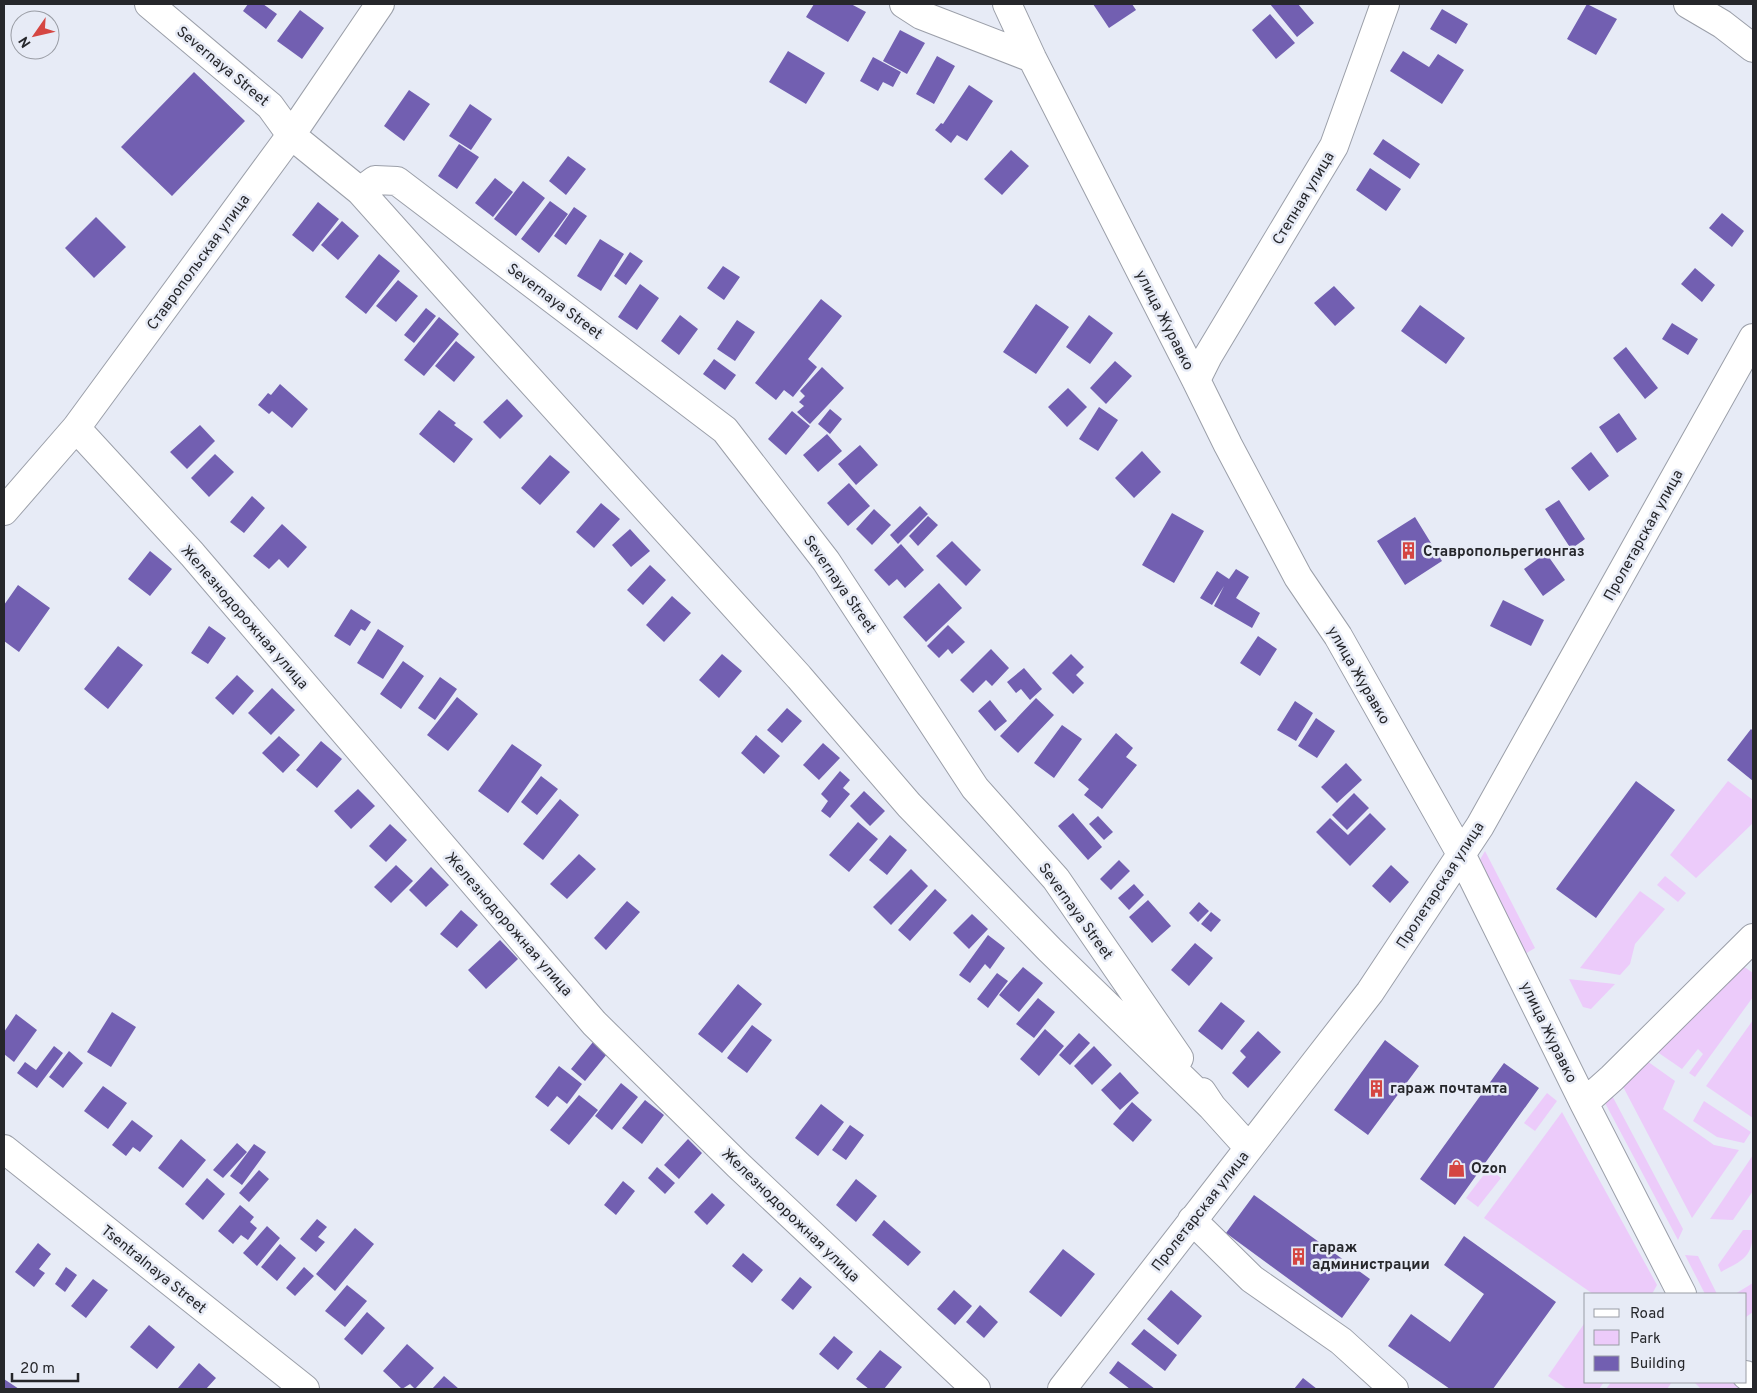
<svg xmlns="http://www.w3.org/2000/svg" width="1757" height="1393" font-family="Overpass,sans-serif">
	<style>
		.green { fill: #eccbfa }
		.building { fill: #725fb1 }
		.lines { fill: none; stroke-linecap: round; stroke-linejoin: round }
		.minor-casing { stroke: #9b9fa9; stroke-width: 30 }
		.minor { stroke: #fff; stroke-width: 28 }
		.labels { text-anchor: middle; stroke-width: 5; stroke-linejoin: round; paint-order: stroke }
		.street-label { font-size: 15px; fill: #26272b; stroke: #e7ebf6 }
		.poi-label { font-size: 15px; font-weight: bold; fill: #26272b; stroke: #e7ebf6; text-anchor: start }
	</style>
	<rect width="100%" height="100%" fill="#e7ebf6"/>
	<path class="green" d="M1728,781L1753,800V823L1696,878L1670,855Z
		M1485,851L1535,948L1525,954L1478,863Z
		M1665,876L1686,893L1678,902L1657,885Z
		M1640,891L1665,909L1635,944L1630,964L1620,975L1580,968Z
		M1743,966L1753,973V997L1695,1077L1689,1073L1703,1054L1698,1049L1682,1069L1653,1049Z
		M1569,979H1568L1615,984L1591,1009L1583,1007Z
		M1753,1020V1118L1706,1086Z
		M1640,1056L1675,1081L1663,1109L1714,1145L1739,1150L1692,1218L1619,1079Z
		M1608,1088L1683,1229L1678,1240L1604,1101Z
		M1547,1093L1557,1101L1535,1131L1524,1123Z
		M1704,1101L1751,1132L1744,1143L1717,1137L1693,1121Z
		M1562,1112L1657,1285L1652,1294H1593L1484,1218Z
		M1753,1155V1191L1733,1220L1710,1219Z
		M1489,1168L1501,1178L1478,1207L1466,1198Z
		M1743,1230H1753C1753,1257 1743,1260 1721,1272L1718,1265Z
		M1685,1255L1698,1256L1717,1294H1705Z
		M1753,1283V1312L1746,1317V1294H1735Z
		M1586,1321V1382H1604L1599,1389H1567L1548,1376Z
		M1611,1382H1672L1667,1389H1606Z
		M1698,1382H1743L1752,1389H1701L1695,1383Z"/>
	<path class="building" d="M248,4H263L277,14L266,29L243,11Z
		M814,4H851L866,12L848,42L806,17Z
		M1093,4H1132L1136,10L1109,28Z
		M1270,4H1298L1314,23L1297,37Z
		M1587,4L1617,19L1596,55L1567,39Z
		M1442,9L1468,24L1456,44L1430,29Z
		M300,10L324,28L302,59L277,41Z
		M1270,14L1295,43L1276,59L1252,30Z
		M900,30L925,43L907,74L883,61Z
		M788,51L825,73L806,104L769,82Z
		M1403,51L1429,67L1438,54L1464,70L1442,104L1390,71Z
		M937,56L955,66L934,104L916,94Z
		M873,57L901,72L893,87L883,82L878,91L860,81Z
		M194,72L245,121L172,196L121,147Z
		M969,85L993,101L967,141L957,135L951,143L935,130L941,123L943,124Z
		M409,90L430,104L404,141L384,126Z
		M470,104L492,119L471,150L449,136Z
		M1383,139L1420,164L1410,179L1373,154Z
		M459,144L479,157L457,189L438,176Z
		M1011,150L1029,166L1002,195L984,179Z
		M568,156L586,169L566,195L549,181Z
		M1370,168L1401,189L1386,211L1356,190Z
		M495,178L513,192L493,217L475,203Z
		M523,181L545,198L516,236L494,219Z
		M550,201L568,214L539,253L521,239Z
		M318,202L339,219L313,252L292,235Z
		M574,207L587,216L566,245L554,236Z
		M1722,213L1744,231L1732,247L1709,228Z
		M96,217L126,247L94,278L65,248Z
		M342,221L359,236L338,260L321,245Z
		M600,239L624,254L601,291L577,276Z
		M630,252L643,261L626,285L614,276Z
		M379,254L400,271L366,314L345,297Z
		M723,266L740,277L724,300L707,288Z
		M1695,268L1715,285L1702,302L1681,284Z
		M398,280L418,296L396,322L376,306Z
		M640,284L659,298L637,330L618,317Z
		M1334,286L1355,308L1335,326L1314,303Z
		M821,299L842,316L808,359L817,367L793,397L784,390L776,400L755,383Z
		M1036,304L1069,327L1036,374L1003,352Z
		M1420,305L1465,338L1446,364L1401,331Z
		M426,308L436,316L414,343L404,335Z
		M680,315L698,329L679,355L661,341Z
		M1089,315L1113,333L1090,364L1066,347Z
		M439,317L459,334L424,376L404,360Z
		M737,320L755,332L735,361L717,349Z
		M1672,323L1698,339L1688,355L1662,339Z
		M456,341L475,357L454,382L435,366Z
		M1626,347L1658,388L1645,399L1613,358Z
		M714,359L736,375L725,390L703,374Z
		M1115,361L1132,376L1106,404L1090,388Z
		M822,367L844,388L810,424L797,412L804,406L799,402L805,396L800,391Z
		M280,384L308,409L292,428L272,411L269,414L258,405L268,393L271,395Z
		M1068,388L1087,407L1067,427L1048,407Z
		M507,399L523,416L500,439L483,422Z
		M1099,407L1118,420L1098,451L1079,439Z
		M830,409L842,419L830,434L818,424Z
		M439,410L456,423L454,425L473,439L454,463L419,434Z
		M792,411L810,426L786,455L768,439Z
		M1619,413L1637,439L1617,453L1599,427Z
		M200,425L215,441L187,469L170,452Z
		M827,434L842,451L818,472L803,455Z
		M860,445L878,465L856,485L838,464Z
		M1142,451L1161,472L1134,498L1115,478Z
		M1591,452L1609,476L1589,491L1571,468Z
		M215,454L234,472L209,497L191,478Z
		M550,455L570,472L540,505L521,488Z
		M849,483L870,506L848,526L827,503Z
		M252,496L265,508L244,533L230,522Z
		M1559,500L1585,539L1571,549L1545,509Z
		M601,503L620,519L594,548L576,532Z
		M920,506L928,514L898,544L890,535Z
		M874,509L891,525L872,545L856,529Z
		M1172,513L1204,531L1174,583L1142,565Z
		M928,516L938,525L918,546L909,536Z
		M1415,517L1442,561L1405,585L1377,541Z
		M282,524L307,547L288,568L279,559L269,569L253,556Z
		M630,529L650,551L631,567L612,545Z
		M952,541L981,570L966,586L936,556Z
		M901,544L924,570L905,588L897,579L889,586L874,570Z
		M150,551L172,569L150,596L128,579Z
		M1546,553L1565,580L1543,596L1524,569Z
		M650,565L666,580L643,605L627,590Z
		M1236,569L1249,577L1236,598L1260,613L1252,628L1214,606L1224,586L1212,605L1200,598L1217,571L1229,579Z
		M939,583L962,608L926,642L903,617Z
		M18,585L50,608L19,652L4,641V605Z
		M672,596L691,613L664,642L646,625Z
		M1503,600L1544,620L1531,646L1490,626Z
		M351,609L371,622L365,631L361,629L350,646L334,636Z
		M948,625L965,642L952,654L948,649L939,658L927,646Z
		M209,626L226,638L208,664L191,653Z
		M378,629L404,646L383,679L357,663Z
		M1258,636L1277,649L1260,676L1240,663Z
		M118,646L143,665L108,709L84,689Z
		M991,649L1009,668L992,686L986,680L973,693L960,680Z
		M722,654L742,671L719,698L699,680Z
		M1071,654L1084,667L1076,675L1084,683L1073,694L1052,673Z
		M403,661L424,676L401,709L380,694Z
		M1024,668L1042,689L1030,700L1021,689L1016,693L1007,682Z
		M237,675L254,691L233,715L215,698Z
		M440,677L457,689L435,720L418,708Z
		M272,688L295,710L271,735L248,713Z
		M457,697L478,714L448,751L427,735Z
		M1036,698L1054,715L1018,753L1000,736Z
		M990,700L1007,721L995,731L978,711Z
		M1295,701L1313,713L1296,741L1277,730Z
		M787,708L802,721L782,743L767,730Z
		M1316,718L1335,731L1317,758L1298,746Z
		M1062,725L1082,739L1054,778L1034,763Z
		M1751,729L1753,731V781L1727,760Z
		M1116,733L1133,748L1126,757L1137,765L1102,809L1084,795L1089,789L1078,780Z
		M756,735L780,756L764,774L741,753Z
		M279,736L300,755L283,773L262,753Z
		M321,741L342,759L317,788L296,770Z
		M823,743L840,758L819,780L803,765Z
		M512,744L542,765L508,813L478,791Z
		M1346,763L1362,780L1337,803L1321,787Z
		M840,771L850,780L843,788L850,794L830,818L821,811L828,801L821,794Z
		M541,776L558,789L537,815L521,802Z
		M1636,781L1675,810L1596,918L1556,889Z
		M358,789L375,806L351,829L334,811Z
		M864,791L885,811L870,826L850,806Z
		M1354,793L1369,808L1347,830L1332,815Z
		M560,799L579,815L543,860L523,844Z
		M1073,813L1102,847L1088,860L1058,826Z
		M1370,813L1386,829L1350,866L1316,832L1330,818L1348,835Z
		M1098,816L1113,832L1104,840L1089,824Z
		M858,822L878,839L849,872L829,855Z
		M390,824L407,840L386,862L369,846Z
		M890,835L907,850L887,875L869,860Z
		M579,854L596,869L567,899L550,884Z
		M1119,860L1130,871L1111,890L1100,879Z
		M396,865L413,881L391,903L374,887Z
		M1391,865L1409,882L1390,903L1372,886Z
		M431,867L449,885L426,907L409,890Z
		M911,869L928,886L891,925L873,907Z
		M1134,884L1144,895L1129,910L1118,898Z
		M935,889L947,900L910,941L898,930Z
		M1148,900L1171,926L1152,943L1129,917Z
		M627,901L640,912L606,950L594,938Z
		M1199,902L1209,911L1198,922L1189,913Z
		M461,910L478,925L457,948L440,934Z
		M1211,912L1221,920L1211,932L1201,924Z
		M972,914L988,929L969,949L953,933Z
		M988,935L1005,948L990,969L985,964L970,983L959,975Z
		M500,940L518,959L486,989L468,970Z
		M1195,943L1213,958L1189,986L1171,970Z
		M1023,967L1043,983L1019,1012L999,995Z
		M997,973L1008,981L988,1008L977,999Z
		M738,984L762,1004L722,1053L698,1034Z
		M1038,998L1055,1012L1034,1038L1016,1024Z
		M1221,1002L1245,1021L1222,1050L1198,1031Z
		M112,1012L136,1027L111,1067L87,1052Z
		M16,1014L37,1030L14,1062L4,1054V1032Z
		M752,1025L772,1040L747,1073L727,1058Z
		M1045,1029L1064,1046L1039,1076L1020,1059Z
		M1258,1031L1281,1052L1248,1088L1232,1073L1246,1057L1240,1051Z
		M1079,1033L1090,1043L1070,1065L1059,1055Z
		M1385,1040L1419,1066L1368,1135L1334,1110Z
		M593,1042L607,1054L585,1081L571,1069Z
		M54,1046L63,1053L37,1088L17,1073L25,1062L36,1070Z
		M1094,1046L1112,1065L1092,1085L1074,1066Z
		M69,1051L83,1063L63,1088L49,1077Z
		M1504,1063L1539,1088L1455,1205L1420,1179Z
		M559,1066L582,1084L567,1104L557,1096L548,1107L535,1097Z
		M1120,1072L1139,1093L1120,1110L1101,1090Z
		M621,1083L638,1097L612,1130L595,1116Z
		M103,1086L127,1103L108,1129L84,1111Z
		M579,1095L598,1110L569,1145L550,1130Z
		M645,1100L664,1115L642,1144L622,1128Z
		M1132,1102L1152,1120L1133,1142L1113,1124Z
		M821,1104L844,1122L818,1156L795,1138Z
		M132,1120L153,1136L140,1152L133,1147L126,1156L112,1145Z
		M850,1125L864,1135L846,1160L832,1150Z
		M181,1139L206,1160L183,1188L158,1168Z
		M688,1139L702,1153L679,1179L664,1165Z
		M237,1143L247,1152L223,1178L213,1170Z
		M254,1144L266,1152L242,1185L230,1176Z
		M657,1167L675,1183L665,1194L648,1178Z
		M259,1170L269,1179L249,1202L239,1193Z
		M207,1178L225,1194L203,1220L185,1204Z
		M856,1179L877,1196L856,1222L836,1205Z
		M623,1181L635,1191L616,1215L604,1205Z
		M712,1193L725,1205L707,1225L694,1212Z
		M1254,1195L1370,1279L1342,1318L1226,1233Z
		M240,1205L254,1217L250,1222L257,1228L248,1240L241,1235L233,1244L218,1231Z
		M317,1219L327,1227L318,1237L325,1242L316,1252L300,1239Z
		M884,1220L921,1252L908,1266L872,1235Z
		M267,1226L280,1238L257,1266L243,1253Z
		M355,1228L374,1244L335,1291L316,1274Z
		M1464,1236L1556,1302L1493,1389H1450L1388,1346L1411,1314L1450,1342L1484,1294L1444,1265Z
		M38,1243L51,1254L39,1269L45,1273L34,1287L15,1272Z
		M280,1244L296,1258L277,1281L261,1267Z
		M1063,1249L1095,1274L1061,1317L1029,1292Z
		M743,1253L763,1270L752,1283L732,1266Z
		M66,1267L77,1275L65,1292L55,1284Z
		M304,1267L314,1276L295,1296L286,1288Z
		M800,1277L812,1287L793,1310L781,1300Z
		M93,1279L108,1290L86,1318L71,1306Z
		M347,1285L367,1301L345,1327L325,1311Z
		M954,1290L972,1306L955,1325L937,1309Z
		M1171,1290L1202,1316L1178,1345L1147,1319Z
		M980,1305L998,1322L984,1338L966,1322Z
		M367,1312L385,1328L362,1355L344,1339Z
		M149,1325L175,1347L157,1369L130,1347Z
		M1144,1329L1177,1355L1165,1371L1131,1344Z
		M834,1336L853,1352L838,1370L819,1354Z
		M407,1344L434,1368L415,1389L410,1384L402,1389L383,1371Z
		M880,1350L902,1367L884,1389H869L856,1379Z
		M1118,1361L1155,1389H1130L1109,1373Z
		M199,1363L216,1378L206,1389H179L178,1388Z
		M444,1376L459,1389H432Z
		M1303,1378L1317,1389H1294Z
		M4,1379L19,1389H4Z"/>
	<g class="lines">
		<defs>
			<path id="minor" d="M149,4L270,106L291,135L360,191L454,296L799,677L909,805L1050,950L1212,1107
				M904,4L921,15L1032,58
				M1007,4L1032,58L1196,380L1228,445L1298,577L1338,636L1461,854L1584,1103L1682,1294
				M1688,4L1722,24L1753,48
				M360,191L375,180L397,181L725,430L826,561L975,788L1056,879L1179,1058
				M1196,380L1208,356L1334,146L1385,4
				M76,428L192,554L594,1023L738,1165L976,1389
				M4,511L76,428L291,135L380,4
				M1202,1092L1212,1107L1249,1148
				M1584,1103L1612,1078L1753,938
				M4,1149L305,1389
				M1192,1220L1252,1279L1341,1341L1394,1389
				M1746,1375L1753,1380
				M1062,1389L1370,992L1480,826L1753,338"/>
		</defs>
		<use href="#minor" class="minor-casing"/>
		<use href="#minor" class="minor"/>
	</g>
	<defs>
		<symbol id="building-bare" viewBox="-9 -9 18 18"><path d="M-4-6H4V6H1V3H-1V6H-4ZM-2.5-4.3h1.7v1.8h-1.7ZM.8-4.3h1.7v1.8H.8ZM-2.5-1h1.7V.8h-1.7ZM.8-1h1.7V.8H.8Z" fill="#d54642" stroke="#e7ebf6" stroke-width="2.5" paint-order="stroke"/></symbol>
		<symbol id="shop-bare" viewBox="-9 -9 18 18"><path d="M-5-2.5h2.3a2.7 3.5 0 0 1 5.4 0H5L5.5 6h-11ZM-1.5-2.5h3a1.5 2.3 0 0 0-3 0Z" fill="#d54642" stroke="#e7ebf6" stroke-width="2.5" paint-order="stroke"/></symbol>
	</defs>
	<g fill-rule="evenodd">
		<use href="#building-bare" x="1396" y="538" width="25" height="25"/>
		<use href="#building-bare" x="1364" y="1076" width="25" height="25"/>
		<use href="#shop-bare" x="1444" y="1156" width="25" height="25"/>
		<use href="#building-bare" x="1286" y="1244" width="25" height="25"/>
	</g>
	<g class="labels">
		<g class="street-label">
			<text transform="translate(223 66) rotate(40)" y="5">Severnaya Street</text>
			<text transform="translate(1303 198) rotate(-59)" y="5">Степная улица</text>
			<text transform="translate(198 262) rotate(-54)" y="5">Ставропольская улица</text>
			<text transform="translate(555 301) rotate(37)" y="5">Severnaya Street</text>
			<text transform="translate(1165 320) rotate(63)" y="5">улица Журавко</text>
			<text transform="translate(1643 535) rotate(-61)" y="5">Пролетарская улица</text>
			<text transform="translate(840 584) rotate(55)" y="5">Severnaya Street</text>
			<text transform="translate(245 617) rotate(49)" y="5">Железнодорожная улица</text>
			<text transform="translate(1359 675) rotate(60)" y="5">улица Журавко</text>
			<text transform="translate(1440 885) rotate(-57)" y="5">Пролетарская улица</text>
			<text transform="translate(1076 911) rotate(54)" y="5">Severnaya Street</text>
			<text transform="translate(509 924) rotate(49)" y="5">Железнодорожная улица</text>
			<text transform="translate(1549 1032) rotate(64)" y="5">улица Журавко</text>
			<text transform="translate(1200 1211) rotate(-52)" y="5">Пролетарская улица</text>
			<text transform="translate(791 1215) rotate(44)" y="5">Железнодорожная улица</text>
			<text transform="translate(154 1269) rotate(39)" y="5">Tsentralnaya Street</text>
		</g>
		<g class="poi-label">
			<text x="1423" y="556">Ставропольрегионгаз</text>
			<text x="1390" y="1093">гараж почтамта</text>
			<text x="1471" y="1173">Ozon</text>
			<text x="1312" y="1252">гараж<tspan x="1312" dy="17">администрации</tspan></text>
		</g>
	</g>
	<rect width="1757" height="1393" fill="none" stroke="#26272b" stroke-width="10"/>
	<rect x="1584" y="1293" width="162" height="90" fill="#e7ebf6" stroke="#9a9da5"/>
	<rect x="1594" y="1309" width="25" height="8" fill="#ffffff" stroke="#9a9da5"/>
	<text x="1630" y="1318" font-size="15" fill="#26272b">Road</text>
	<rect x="1594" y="1330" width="25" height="15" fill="#eccbfa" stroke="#9a9da5"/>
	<text x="1630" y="1343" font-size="15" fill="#26272b">Park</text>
	<rect x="1594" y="1356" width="25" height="15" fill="#725fb1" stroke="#9a9da5"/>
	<text x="1630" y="1368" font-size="15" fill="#26272b">Building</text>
	<g transform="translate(35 35) rotate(236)"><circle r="24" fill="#e7ebf6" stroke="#9a9da5"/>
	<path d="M0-4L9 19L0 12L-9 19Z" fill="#d54642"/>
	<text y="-8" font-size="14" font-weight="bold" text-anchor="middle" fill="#26272b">N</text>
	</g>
	<path d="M12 1373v8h66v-8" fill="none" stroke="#26272b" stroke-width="2.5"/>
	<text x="20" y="1373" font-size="15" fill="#26272b" stroke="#e7ebf6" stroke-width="4" paint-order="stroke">20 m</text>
</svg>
